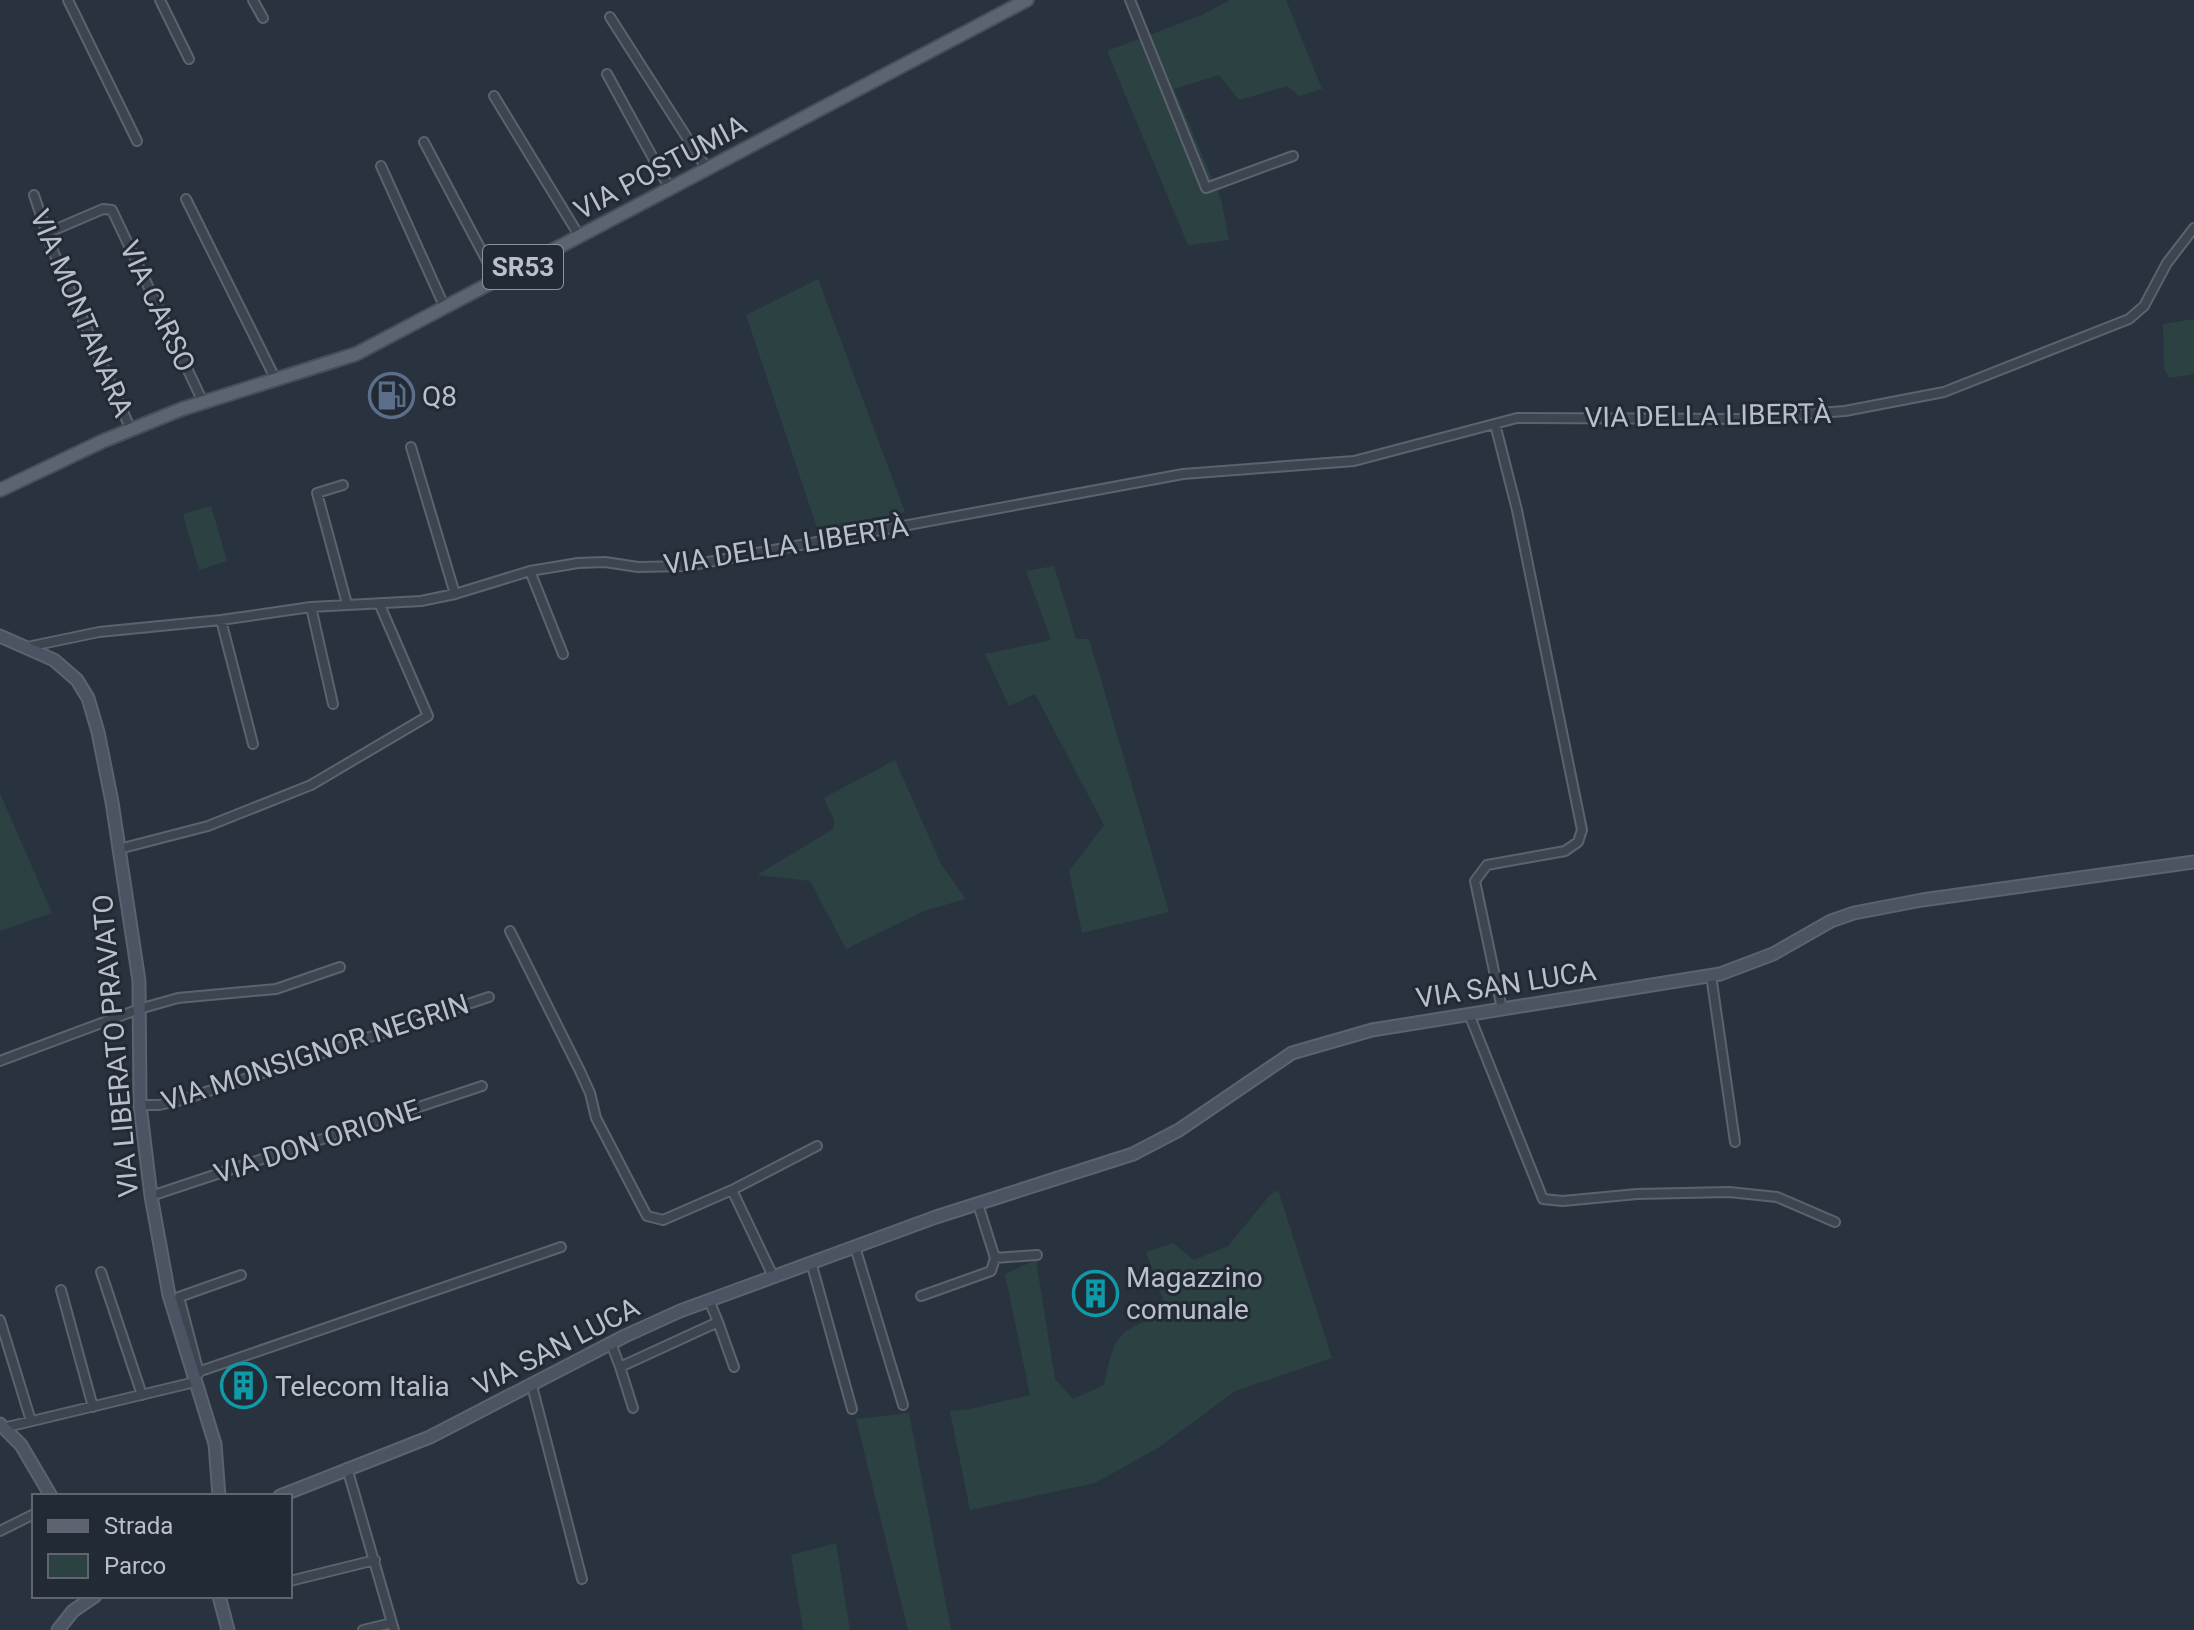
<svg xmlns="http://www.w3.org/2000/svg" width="2194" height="1630" font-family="Roboto,sans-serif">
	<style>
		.green { fill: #2c4142 }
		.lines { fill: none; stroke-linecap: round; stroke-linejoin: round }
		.street-casing { stroke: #5b636d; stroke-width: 12 }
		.secondary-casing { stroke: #5b636d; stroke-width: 15 }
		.primary-casing { stroke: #474e59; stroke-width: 16 }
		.street { stroke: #3d4550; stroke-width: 8 }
		.secondary { stroke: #4b5463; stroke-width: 11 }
		.primary { stroke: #5b6470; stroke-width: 12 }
		.labels { text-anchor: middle; stroke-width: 6; stroke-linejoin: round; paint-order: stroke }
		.shield { fill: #222a35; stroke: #8c939d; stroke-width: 2 }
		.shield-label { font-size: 26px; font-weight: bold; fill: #bac0ca }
		.street-label { font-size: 28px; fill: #bac0ca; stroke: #222a35 }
		.poi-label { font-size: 28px; fill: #bac0ca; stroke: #222a35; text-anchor: start }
	</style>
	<rect width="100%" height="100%" fill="#293340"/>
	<path class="green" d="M1230,0H1286L1322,89L1299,96L1287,86L1239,100L1219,75L1174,89L1221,199L1229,240L1188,245L1107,51L1202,15Z
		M818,279L905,512L818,531L746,315Z
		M2194,319V374L2169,378L2164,368L2163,324Z
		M211,506L227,561L199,570L183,514Z
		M1054,566L1076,639H1089L1169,912L1082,933L1069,871L1104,825L1035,694L1009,706L985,654L1051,640L1026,571Z
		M895,760L941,864L966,899L924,911L846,949L810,881L757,875L833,829L834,820L824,798Z
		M0,793L52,913L0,931Z
		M1278,1190L1332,1358L1235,1391L1158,1448L1095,1483L970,1510L950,1411L970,1409L1030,1395L1005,1274L1036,1260L1055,1379L1073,1399L1104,1385C1117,1327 1116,1336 1167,1311L1146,1252L1173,1243L1194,1260L1228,1246L1270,1195Z
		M909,1413L951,1630H908L856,1419Z
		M836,1543L850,1630H803L791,1555Z"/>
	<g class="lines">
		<defs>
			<path id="street" d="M68,0L137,141
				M160,0L189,59
				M253,0L263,18
				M1130,0L1206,188L1293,156
				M610,17L707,169
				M607,74L670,189
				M494,96L580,237
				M424,142L497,280
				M381,166L445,308
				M34,195L51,246L131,430
				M186,199L276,380
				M47,233L103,209L112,210L203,402
				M1495,424L1517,510L1582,830L1578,842L1565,851L1487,865L1475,881L1502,1009
				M411,447L455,594
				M343,485L317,493L347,604
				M530,571L563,654
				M311,607L333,704
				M221,620L253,744
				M27,647L99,632L221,620L311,607L421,601L455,594L530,571L578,563L605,562L638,567L687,566L1183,474L1354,461L1517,418L1740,419L1845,411L1944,392L2129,319L2144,306L2167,263L2194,228
				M119,849L208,826L311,785L428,716L379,603
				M510,931L580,1071L590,1093L596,1118L647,1216L663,1220L732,1190L773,1276
				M1711,975L1735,1142
				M1469,1014L1543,1199L1563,1201L1637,1194L1729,1192L1777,1197L1835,1222
				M0,1061L139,1009L178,998L276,989L340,967
				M140,1105H159L182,1100L489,997
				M732,1190L817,1146
				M151,1196L482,1086
				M855,1247L903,1405
				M995,1258L1037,1255
				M811,1262L852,1409
				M101,1272L142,1395
				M61,1290L93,1407
				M921,1296L991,1271L995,1258L978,1204
				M0,1320L31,1421
				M718,1322L734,1367
				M611,1343L620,1367L718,1322L709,1300
				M620,1367L633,1408
				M199,1373L179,1297L241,1275
				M192,1374L561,1247
				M532,1386L582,1579
				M3,1428L195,1382
				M347,1468L394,1630
				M0,1531L34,1514
				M290,1581L375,1560
				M363,1630L392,1623"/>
			<path id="secondary" d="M0,636L54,660L77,680L88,698L98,732L112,802L139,981L140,1105L151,1196L169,1295L215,1444L219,1496
				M0,1424L21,1445L51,1496
				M280,1496L430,1437L625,1336L680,1311L936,1217L1133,1154L1179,1130L1292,1053L1372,1030L1720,974L1773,954L1831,921L1854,913L1922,900L2194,862
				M219,1596L228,1630
				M58,1630L73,1611L95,1596"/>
			<path id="primary" d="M0,490L103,441L182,409L356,354L1027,0"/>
		</defs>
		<use href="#street" class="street-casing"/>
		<use href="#secondary" class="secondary-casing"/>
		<use href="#primary" class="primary-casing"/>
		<use href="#street" class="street"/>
		<use href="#secondary" class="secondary"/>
		<use href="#primary" class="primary"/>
	</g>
	<defs>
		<symbol id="fuel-ring" viewBox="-11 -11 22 22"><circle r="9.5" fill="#222a35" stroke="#5c6f8a" stroke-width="1.5"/><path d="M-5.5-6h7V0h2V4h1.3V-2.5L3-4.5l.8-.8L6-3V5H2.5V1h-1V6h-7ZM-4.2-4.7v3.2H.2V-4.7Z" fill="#5c6f8a"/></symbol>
		<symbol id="building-ring" viewBox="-11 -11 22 22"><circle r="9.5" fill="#222a35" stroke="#0f9aa8" stroke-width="1.5"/><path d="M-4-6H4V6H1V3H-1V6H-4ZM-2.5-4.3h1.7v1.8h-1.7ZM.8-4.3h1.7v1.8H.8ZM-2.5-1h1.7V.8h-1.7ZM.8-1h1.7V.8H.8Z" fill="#0f9aa8"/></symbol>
	</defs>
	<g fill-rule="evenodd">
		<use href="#fuel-ring" x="366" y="370" width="51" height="51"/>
		<use href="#building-ring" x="1070" y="1268" width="51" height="51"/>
		<use href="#building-ring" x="218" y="1360" width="51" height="51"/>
	</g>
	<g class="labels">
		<rect class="shield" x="483" y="245" width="80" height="44" rx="6"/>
		<g class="shield-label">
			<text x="523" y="276">SR53</text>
		</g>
		<g class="street-label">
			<text transform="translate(660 167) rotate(-28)" y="10">VIA POSTUMIA</text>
			<text transform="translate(158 306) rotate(65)" y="10">VIA CARSO</text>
			<text transform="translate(82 313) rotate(67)" y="10">VIA MONTANARA</text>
			<text transform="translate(1708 415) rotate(-1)" y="10">VIA DELLA LIBERTÀ</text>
			<text transform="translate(786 545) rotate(-9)" y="10">VIA DELLA LIBERTÀ</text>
			<text transform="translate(1506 984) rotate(-9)" y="10">VIA SAN LUCA</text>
			<text transform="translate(115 1046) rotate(-95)" y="10">VIA LIBERATO PRAVATO</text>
			<text transform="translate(315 1052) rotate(-18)" y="10">VIA MONSIGNOR NEGRIN</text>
			<text transform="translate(317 1141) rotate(-18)" y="10">VIA DON ORIONE</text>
			<text transform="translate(556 1346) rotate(-27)" y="10">VIA SAN LUCA</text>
		</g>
		<g class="poi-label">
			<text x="422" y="406">Q8</text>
			<text x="1126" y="1287">Magazzino<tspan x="1126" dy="32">comunale</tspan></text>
			<text x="275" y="1396">Telecom Italia</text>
		</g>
	</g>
	<rect x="32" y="1494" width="260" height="104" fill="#222a35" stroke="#5f6671" stroke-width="2"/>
	<rect x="48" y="1520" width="40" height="12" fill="#5b6470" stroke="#5f6671" stroke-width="2"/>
	<text x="104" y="1534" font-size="24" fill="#bac0ca">Strada</text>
	<rect x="48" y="1554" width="40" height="24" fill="#2c4142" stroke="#5f6671" stroke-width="2"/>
	<text x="104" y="1574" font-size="24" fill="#bac0ca">Parco</text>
</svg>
